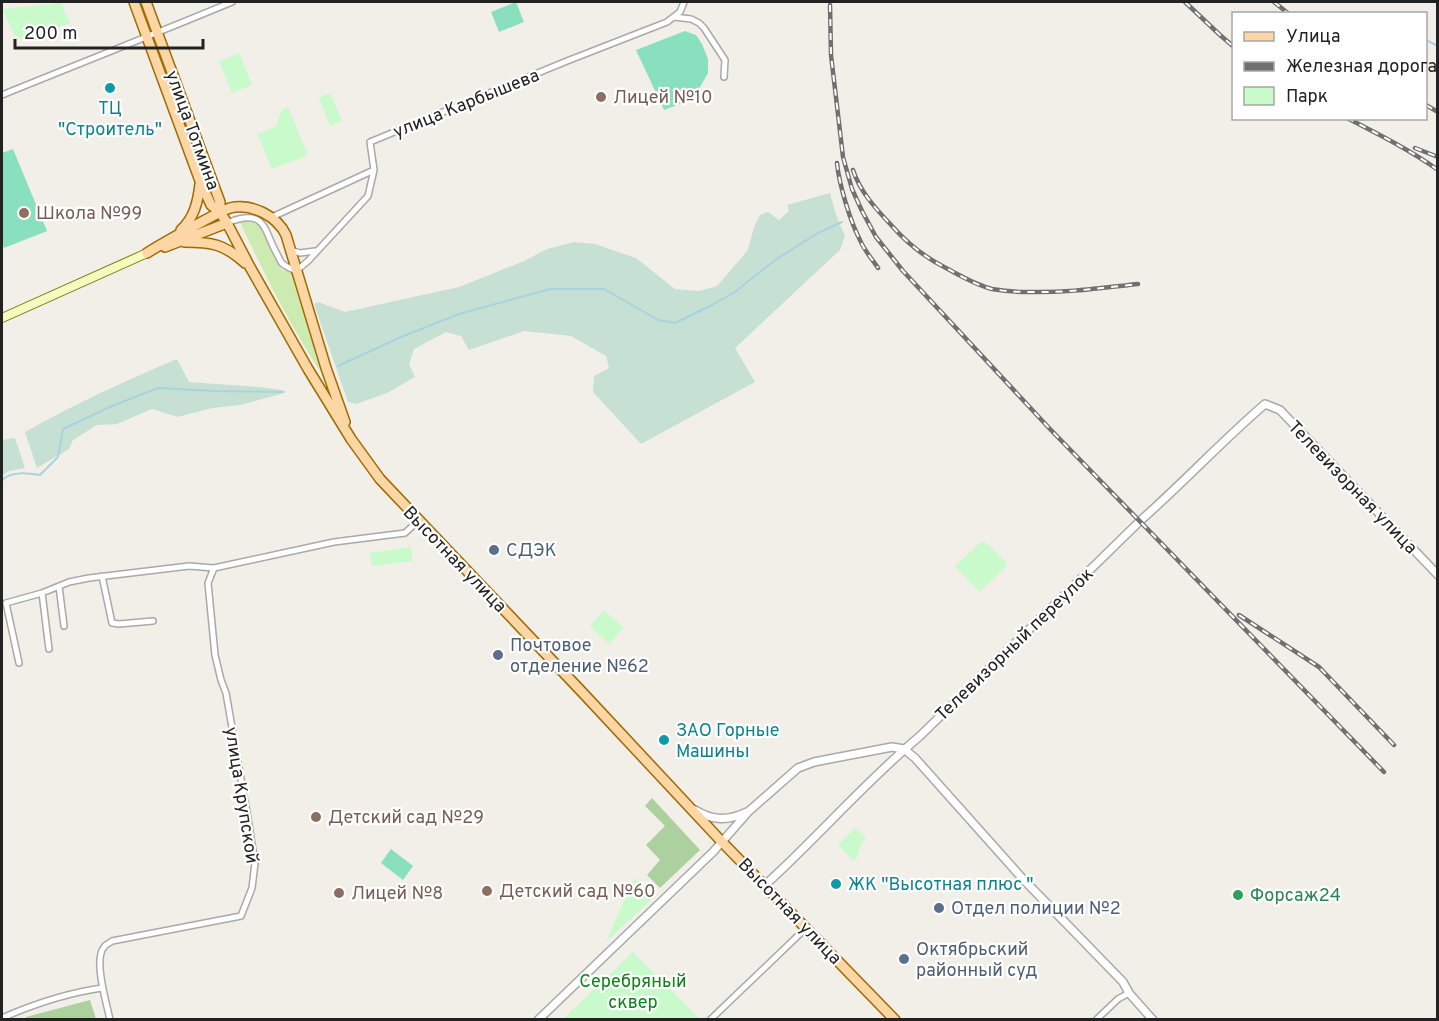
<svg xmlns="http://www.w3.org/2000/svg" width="1439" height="1021" font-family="Overpass,sans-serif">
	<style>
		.grass { fill: #cdebb0 }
		.forest { fill: #add19e }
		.wetland { fill: #c6e0d4 }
		.park { fill: #c8facc }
		.pitch { fill: #88e0be }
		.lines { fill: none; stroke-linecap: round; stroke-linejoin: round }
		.stream { stroke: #aad3df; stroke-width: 2 }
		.minor-casing { stroke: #a9a9a9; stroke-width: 8 }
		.tertiary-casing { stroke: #a9a9a9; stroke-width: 10 }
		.secondary-casing { stroke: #707d05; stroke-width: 10 }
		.primary-casing { stroke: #a06b00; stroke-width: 12 }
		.minor { stroke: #fff; stroke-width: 5 }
		.tertiary { stroke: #fff; stroke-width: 7 }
		.secondary { stroke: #f7fabf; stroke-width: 8 }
		.primary { stroke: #fcd6a4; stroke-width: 9 }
		.rail-casing { stroke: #707070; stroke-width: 4.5 }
		.rail { stroke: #fff; stroke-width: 2; stroke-dasharray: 7; stroke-linecap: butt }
		.culture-dot { fill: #0f9aa8; stroke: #fff; stroke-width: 2 }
		.education-dot { fill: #8d6e63; stroke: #fff; stroke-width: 2 }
		.service-dot { fill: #5c6f8a; stroke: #fff; stroke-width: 2 }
		.leisure-dot { fill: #2e9e5b; stroke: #fff; stroke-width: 2 }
		.labels { text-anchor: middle; stroke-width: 4.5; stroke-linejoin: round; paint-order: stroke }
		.education-label { font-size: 18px; fill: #785e54; stroke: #fff; text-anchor: start }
		.street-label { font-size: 18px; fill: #222; stroke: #fff }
		.culture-label { font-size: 18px; fill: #0d838f; stroke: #fff; text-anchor: start }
		.service-label { font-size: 18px; fill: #4e5e75; stroke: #fff; text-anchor: start }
		.leisure-label { font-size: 18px; fill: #27864d; stroke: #fff; text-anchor: start }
		.park-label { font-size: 18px; fill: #0c8416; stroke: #fff }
	</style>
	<rect width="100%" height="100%" fill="#f2efe9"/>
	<path class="grass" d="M244,221L253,223L263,227L275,260L282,270L291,271L314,348L320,371C289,323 264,274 240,222Z"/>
	<path class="forest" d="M652,798L700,850L660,888L647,875L660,860L646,845L665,826L645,806Z
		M90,1000L96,1019H26V1017Z"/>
	<path class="wetland" d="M830,193L836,215L845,236L840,250L735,348L755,382L641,444L593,392L594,376L609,368L606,356L571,336L524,331L469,350L461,336L446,332L414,349L409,364L415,377L387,393L356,404L348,402L314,304L318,302L345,312L459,287L524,261L547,249L574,242L595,244L636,258L675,289L699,291L717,286L748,250L754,227L760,215L768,212L779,220L789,211L787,205Z
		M177,359L189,382L260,387L282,390L284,392L281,394L240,405L213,408L177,417L152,409L117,424L97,425L73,440L69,449L37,468L25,432C74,404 125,381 177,359Z
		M15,438L25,468L9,471L2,475V440Z"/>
	<path class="park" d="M61,3L70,23L22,39L14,35L3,9Z
		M239,53L252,85L232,93L219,61Z
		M330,93L342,121L330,126L319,98Z
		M288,107L308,155L272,169L257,134L276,126L282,109Z
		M981,542L987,543L1005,562L1006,566L1005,568L979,592L955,566Z
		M411,547L412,561L372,566L370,553Z
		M604,610L624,628L609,644L590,626Z
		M855,828L866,838C856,847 861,854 854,861L838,845Z
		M634,878L652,899L606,942Z
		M633,952L700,1019H563Z"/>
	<path class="pitch" d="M516,2L524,22L499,32L491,12Z
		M685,31L696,35L702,44L708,59V73L696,94L688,101L664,110L636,50Z
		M13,149L47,231L4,248L2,242V153Z
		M391,849L413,866L403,880L381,863Z"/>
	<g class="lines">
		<path class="stream" d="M1426,40L1438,46
			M338,366L401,337L459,314L550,289H604L658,320L675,323L712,305L735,292L775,260L818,233L842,222
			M2,480C12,471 27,473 40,475L58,457L63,429L112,406L158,388L214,391L284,392"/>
		<defs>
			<path id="minor" d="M674,17L691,19L699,23L704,28L725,60L724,77
				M2,95C78,64 155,34 232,2
				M272,217L374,170
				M227,223C267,207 263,230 278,256C279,258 281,263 283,264C286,267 293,269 296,271L308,261L368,196L374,170L370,142L567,61L667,22L680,12L684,2
				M290,250L300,253L315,251
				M102,576L112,623L119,624L153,621
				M59,586L64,626
				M42,593L49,649
				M19,663L6,603L42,593L69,582L89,578L189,566L214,568
				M2,1018C34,1004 67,993 102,988
				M110,1020C107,1004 93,960 104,947C106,944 110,943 112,941L241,916L252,888L255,863L248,819L226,693L221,680L215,655L208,583L214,568L334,542L405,533L419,520
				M710,1020L806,928
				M1096,1020L1118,999L1129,993"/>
			<path id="tertiary" d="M695,810C713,821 728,821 747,812
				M765,885C818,837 865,782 920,736L1140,521C1183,483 1222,441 1265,404L1280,410L1438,575
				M538,1020L713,852L749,811L798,768L814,762L892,747L904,749L915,758L1022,878L1123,982L1129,993L1153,1020"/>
			<path id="secondary" d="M2,318L147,253"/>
			<path id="primary" d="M134,2L200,181L211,205L220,212L227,223L250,267L308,369L351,439L380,479L582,692L722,842L895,1020
				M146,2L220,202V212
				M181,230C194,218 198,202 200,184
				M184,242C212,242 224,244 245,263
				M165,247L227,223
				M147,253C166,241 185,231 205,220C213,216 221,211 230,208C252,203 277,216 286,235L326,368L345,422"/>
		</defs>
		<use href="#minor" class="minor-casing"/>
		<use href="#tertiary" class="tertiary-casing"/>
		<use href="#secondary" class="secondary-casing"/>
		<use href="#primary" class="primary-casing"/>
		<use href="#minor" class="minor"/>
		<use href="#tertiary" class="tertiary"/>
		<use href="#secondary" class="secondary"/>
		<use href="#primary" class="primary"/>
		<defs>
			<path id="rail" d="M1185,2L1220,35L1234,47
				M1274,2L1289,14
				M830,5L831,55L843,157L852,189L862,211L876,237L903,271L1050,429L1384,772
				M1426,105L1438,112
				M1347,118C1378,134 1410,150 1438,170
				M1415,148L1438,157
				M837,163C839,184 850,221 860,240C864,250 872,259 878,268
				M853,170C860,192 877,210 892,226C907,243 926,258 946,268C961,276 976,285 992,289C1004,291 1016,292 1029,292C1066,293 1101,288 1138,284
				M1239,615L1319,667L1394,745"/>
		</defs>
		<use href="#rail" class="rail-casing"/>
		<use href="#rail" class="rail"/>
	</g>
	<g class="culture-dot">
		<circle cx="110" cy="88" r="6"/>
		<circle cx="664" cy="740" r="6"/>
		<circle cx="836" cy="884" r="6"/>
	</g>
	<g class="education-dot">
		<circle cx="601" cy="97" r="6"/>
		<circle cx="24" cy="213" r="6"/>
		<circle cx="316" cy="817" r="6"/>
		<circle cx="487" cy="891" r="6"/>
		<circle cx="339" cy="893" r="6"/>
	</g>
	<g class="service-dot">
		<circle cx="494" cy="550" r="6"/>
		<circle cx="498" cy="655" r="6"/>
		<circle cx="939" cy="908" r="6"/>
		<circle cx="904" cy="959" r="6"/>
	</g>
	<circle class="leisure-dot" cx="1238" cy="895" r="6"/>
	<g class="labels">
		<g class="education-label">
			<text x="613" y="103">Лицей №10</text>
			<text x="36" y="219">Школа №99</text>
			<text x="328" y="823">Детский сад №29</text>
			<text x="499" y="897">Детский сад №60</text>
			<text x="351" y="899">Лицей №8</text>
		</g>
		<g class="street-label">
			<text transform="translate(466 103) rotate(-22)" y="6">улица Карбышева</text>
			<text transform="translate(193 130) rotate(70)" y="6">улица Тотмина</text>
			<text transform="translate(1353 487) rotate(46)" y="6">Телевизорная улица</text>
			<text transform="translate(455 559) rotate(46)" y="6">Высотная улица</text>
			<text transform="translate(1014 644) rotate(-44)" y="6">Телевизорный переулок</text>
			<text transform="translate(242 795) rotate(81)" y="6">улица Крупской</text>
			<text transform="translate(790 911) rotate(46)" y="6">Высотная улица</text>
		</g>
		<g class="culture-label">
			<text x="110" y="114" text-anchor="middle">ТЦ<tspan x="110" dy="21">"Строитель"</tspan></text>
			<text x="676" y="736">ЗАО Горные<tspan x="676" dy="21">Машины</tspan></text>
			<text x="848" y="890">ЖК "Высотная плюс "</text>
		</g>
		<g class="service-label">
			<text x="506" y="556">СДЭК</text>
			<text x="510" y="651">Почтовое<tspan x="510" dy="21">отделение №62</tspan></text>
			<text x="951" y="914">Отдел полиции №2</text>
			<text x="916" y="955">Октябрьский<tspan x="916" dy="21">районный суд</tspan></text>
		</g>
		<g class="leisure-label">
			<text x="1250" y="901">Форсаж24</text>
		</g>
		<g class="park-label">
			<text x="633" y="987">Серебряный<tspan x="633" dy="21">сквер</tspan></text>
		</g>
	</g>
	<rect width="1439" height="1021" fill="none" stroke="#222222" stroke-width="6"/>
	<rect x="1232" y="12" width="195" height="108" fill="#ffffff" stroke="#a7a7a7" stroke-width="1.5"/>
	<rect x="1244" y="32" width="30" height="9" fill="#fcd6a4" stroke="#a7a7a7" stroke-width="1.5"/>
	<text x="1286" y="42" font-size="18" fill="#222222">Улица</text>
	<rect x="1244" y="62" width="30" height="9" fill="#707070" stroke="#a7a7a7" stroke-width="1.5"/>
	<text x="1286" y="72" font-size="18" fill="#222222">Железная дорога</text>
	<rect x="1244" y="87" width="30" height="18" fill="#c8facc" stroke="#a7a7a7" stroke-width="1.5"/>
	<text x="1286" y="102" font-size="18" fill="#222222">Парк</text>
	<path d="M15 39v9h188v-9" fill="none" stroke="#222222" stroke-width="3"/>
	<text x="24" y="39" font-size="18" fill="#222222" stroke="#ffffff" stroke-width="4.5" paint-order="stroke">200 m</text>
</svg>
